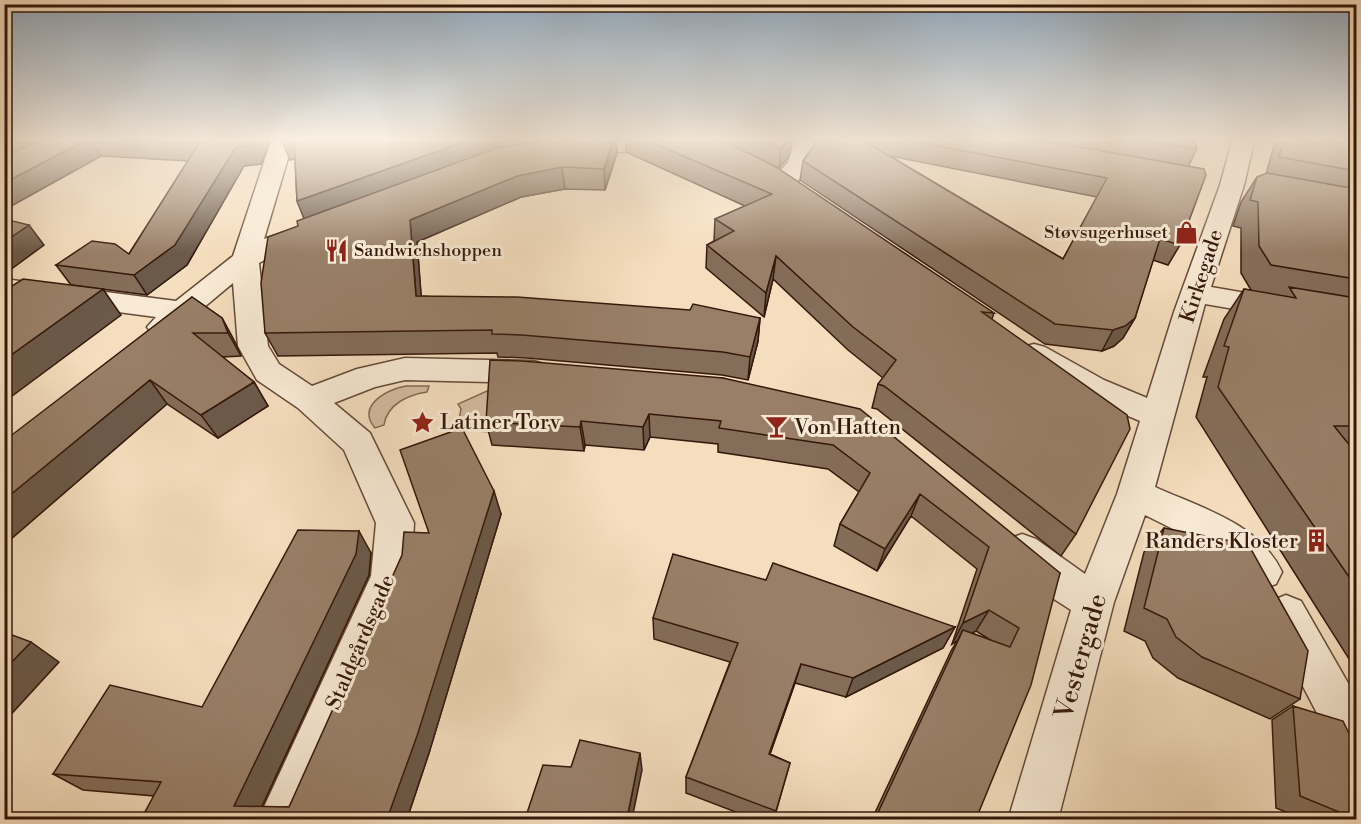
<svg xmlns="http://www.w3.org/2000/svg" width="1361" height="824" font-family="'Libre Bodoni',serif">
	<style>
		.green { fill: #d4bca0; stroke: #846a56; stroke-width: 1.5 }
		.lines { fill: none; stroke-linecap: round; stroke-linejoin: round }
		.minor-casing { stroke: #654a38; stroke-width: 3 }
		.minor { fill: #f8ead5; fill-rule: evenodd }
		.wall { fill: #846d59; stroke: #35180b; stroke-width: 1.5; fill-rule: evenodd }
		.shaded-wall { fill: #6b5949; stroke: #35180b; stroke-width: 1.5 }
		.building { fill: #997f68; stroke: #35180b; stroke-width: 1.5 }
		.labels { text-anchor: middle; stroke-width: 6; stroke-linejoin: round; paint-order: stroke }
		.far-poi-label { font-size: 18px; fill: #35180b; stroke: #f8ead5; text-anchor: end }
		.street-label { font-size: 21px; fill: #35180b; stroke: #f8ead5 }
		.poi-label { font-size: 21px; fill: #35180b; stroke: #f8ead5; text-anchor: start }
		.near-street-label { font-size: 26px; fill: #35180b; stroke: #f8ead5 }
	</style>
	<rect width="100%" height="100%" fill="#f5debe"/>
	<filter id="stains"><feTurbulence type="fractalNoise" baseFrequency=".00333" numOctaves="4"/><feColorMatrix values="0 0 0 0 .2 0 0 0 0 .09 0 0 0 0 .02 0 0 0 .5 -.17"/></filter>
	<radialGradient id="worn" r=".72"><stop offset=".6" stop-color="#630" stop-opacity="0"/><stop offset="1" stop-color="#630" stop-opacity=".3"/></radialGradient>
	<path class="green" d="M406,386H429L427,392C408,395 387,404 384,425L375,428C356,406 387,389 406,386Z
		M496,387L493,432L475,431L458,425L461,409L458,404Z"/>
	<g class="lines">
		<defs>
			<path id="minor" d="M272,138H294L264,239L309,224L318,227L322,232L318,237L286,249L259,263L268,346L279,364L312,386L357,369L405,358L533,361L544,364L549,372L544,380L533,383L405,380L375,387L334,403L370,433L414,523L411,576L308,820H258L371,576L376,523L344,450L298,408L257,380L238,346L233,283L172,334L162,337L152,334L147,327L156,317L4,297V279L176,301L233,256Z
				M612,138H674L680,143L677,148L571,155L563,153L560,148L563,143Z
				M795,138H817C817,159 800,193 775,187L771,182L788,162Z
				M1233,138H1255L1244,185L1211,287L1356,312V330L1205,304L1155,487C1201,508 1259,523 1282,572L1276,584L1262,589L1248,584L1238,570L1209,547L1145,515L1114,602L1058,820H1008L1071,610C1047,594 1015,578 1003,551L1008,539L1022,534L1036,539L1085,574L1117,494L1140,421L1082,396L1023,361L1019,354L1023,347L1034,344L1045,347L1104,380L1147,398L1174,312L1220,185Z
				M1286,595L1301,601L1356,697V764L1340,757L1265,614L1271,601Z"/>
		</defs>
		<use href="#minor" class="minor-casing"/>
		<use href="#minor" class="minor"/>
	</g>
	<path class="wall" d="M4,138H271L261,164L244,166L187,265L147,295L71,285L56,265L129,254L188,161L101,156L4,210Z
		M283,138H616L617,153L605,190L565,189L521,197L417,242L421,296L760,318L758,341L748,380L722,375L527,358L498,357L497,353L278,356L265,333L298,226L304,218L297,201L295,159L290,160Z
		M626,138H793L789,156L779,168L742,150L994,313L992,319L1076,534L1061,556L877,409L872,408L878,384L883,378L848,350L773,279L764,317L706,268L707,245L714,241L715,219L745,206L626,152Z
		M819,138H1193L1197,149L1188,167L1180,245L1168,265L1153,260L1135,318L1123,338L1114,346L1102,351L1045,344L800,180L803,161ZM890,156L1097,197L1063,259Z
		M1276,138H1356V670L1196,417L1207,377H1203L1224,319L1244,289L1251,290L1241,273V228L1233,226L1241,202L1257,177L1266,174Z
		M192,297L222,318L235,342L241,356L222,357L254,382L268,406L218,438L167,404L4,545Z
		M723,378L1060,573L976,819H872L951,651L957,641L952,644L977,569L911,516L877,571L834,546L840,524L859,492L828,469L718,452V444L650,437L644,450L585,445L584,451L492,445L486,422ZM976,631L992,641L972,633Z
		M501,514L429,753L407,819H154L144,814L154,796L83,790L53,774L202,707L371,553L369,575L262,807H289L429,533Z
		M1164,528L1300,699L1270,719L1178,678L1153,658L1145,641L1124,631L1144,552Z
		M766,580L955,627L943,648L846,697L795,683L770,754L790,763L774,819H754L686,793V777L730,662L654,639L653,618Z
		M1293,706L1356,819H1303L1276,808L1272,720Z"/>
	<path class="shaded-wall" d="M4,138H55L4,161Z
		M90,138L101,156L4,210V183Z
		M256,138H271L261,164L244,166L187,265L147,295L134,275L236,147Z
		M475,138H577L305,221L297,201Z
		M614,138H616L617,153L605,190L604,169Z
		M791,138H793L789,156L779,168L781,149Z
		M294,139L302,158L290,160L282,141Z
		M562,167L565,189L521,197L417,242L423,319L416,296L410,220L517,176Z
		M29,225L44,245L6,273L4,271V242Z
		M776,256L773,279L764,317L766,293Z
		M103,289L121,315L4,402V360Z
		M222,318L235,342L241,356L228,333Z
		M760,318L758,341L748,380L750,357Z
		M1135,318L1123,338L1114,346L1102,351L1113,330Z
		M150,380L167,404L4,545V500Z
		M254,382L268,406L218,438L201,415Z
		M649,414L650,437L644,450L643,427Z
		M581,421L585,445L584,451L580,427Z
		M494,491L501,514L429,753L407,819H387Z
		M920,494L911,516L877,571L885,549Z
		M359,531L371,553L369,575L256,819L234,806Z
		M989,610L976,631L959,640L963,630L957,641L952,644L963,623Z
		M955,627L943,648L846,697L853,678Z
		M31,642L59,662L4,722V670Z
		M801,664L795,683L764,771L769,754Z
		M640,753L642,770L632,819H627Z"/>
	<path class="building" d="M47,138H256L253,145L236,147L175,245L134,275L56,265L92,241L115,244L129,254L199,143L90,138L4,183V156Z
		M283,138H475L297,201L294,139L282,141Z
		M560,138H614L604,169L562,167L517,176L410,220L416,296L517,297L690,310L693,304L760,318L750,357L723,352L522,335L492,334V330L265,333L261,283L268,237L298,226L297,221L497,148Z
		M641,138H712L730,144L776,167L994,313L982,312L1127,415L1130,429L1076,534L884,386L878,384L896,360L853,327L776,256L766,293L707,245L734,231L715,219L772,194Z
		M757,138H791L781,149Z
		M819,138H859L1063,259L1107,178L896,138H1015L1057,143L1204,169L1206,175L1180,245L1160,239L1135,318L1125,326L1113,330L1055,324L803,161Z
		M1129,138H1193L1197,149Z
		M1285,138H1356V171L1279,157Z
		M1267,173L1356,189V279L1271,265L1259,246L1258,202L1250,200L1257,177Z
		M4,219L29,225L4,242Z
		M23,279L103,289L4,360V291Z
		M1289,287L1356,298V426H1334L1356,453V587L1218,387L1229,347L1224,346L1244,289L1296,298Z
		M192,297L222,318L228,333H193L254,382L201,415L150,380L4,500V441Z
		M490,360L522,361L723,378L860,409L1060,573L1031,685L976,819H875L963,630L1010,647L1019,628L989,610L963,623L989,547L920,494L885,549L840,524L870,473L833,445L719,428L721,421L649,414L643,427L581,421L580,427L486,422Z
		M462,428L494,491L417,736L387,819H174L144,814L161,782L53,774L110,685L202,707L298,530L359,531L356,554L234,806L289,807L402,555L404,532L429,533L400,450Z
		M1164,528L1241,543L1252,551L1308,651L1300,699L1202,657L1176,637L1167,619L1144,608Z
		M673,554L766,580L773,563L955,627L853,678L801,664L769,754L790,763L776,811L686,777L738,643L653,618Z
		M4,632L31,642L4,670Z
		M1293,706L1343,721L1356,748V819L1300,796Z
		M580,740L640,753L627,819H525L543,765L571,767Z"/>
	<linearGradient id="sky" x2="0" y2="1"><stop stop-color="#93aabf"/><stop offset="0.55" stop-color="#faf0e2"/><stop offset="1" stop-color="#faf0e2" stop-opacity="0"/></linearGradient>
	<rect width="1361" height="253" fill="url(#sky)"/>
	<defs>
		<symbol id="shop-bare" viewBox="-9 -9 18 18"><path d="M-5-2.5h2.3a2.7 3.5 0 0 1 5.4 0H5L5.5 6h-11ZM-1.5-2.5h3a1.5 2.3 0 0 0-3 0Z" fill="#8f2418" stroke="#f8ead5" stroke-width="2.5" paint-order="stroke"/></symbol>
		<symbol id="restaurant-bare" viewBox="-9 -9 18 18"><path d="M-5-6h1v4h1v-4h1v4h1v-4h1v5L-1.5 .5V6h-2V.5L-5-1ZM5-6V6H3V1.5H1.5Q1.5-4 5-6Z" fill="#8f2418" stroke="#f8ead5" stroke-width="2.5" paint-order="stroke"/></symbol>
		<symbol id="sight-bare" viewBox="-9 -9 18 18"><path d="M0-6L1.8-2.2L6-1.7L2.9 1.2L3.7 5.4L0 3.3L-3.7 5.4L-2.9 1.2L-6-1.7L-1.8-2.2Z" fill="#8f2418" stroke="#f8ead5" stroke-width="2.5" paint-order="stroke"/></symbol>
		<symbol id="bar-bare" viewBox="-9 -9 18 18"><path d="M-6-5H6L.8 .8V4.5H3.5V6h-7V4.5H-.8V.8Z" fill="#8f2418" stroke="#f8ead5" stroke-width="2.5" paint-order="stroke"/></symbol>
		<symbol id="building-bare" viewBox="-9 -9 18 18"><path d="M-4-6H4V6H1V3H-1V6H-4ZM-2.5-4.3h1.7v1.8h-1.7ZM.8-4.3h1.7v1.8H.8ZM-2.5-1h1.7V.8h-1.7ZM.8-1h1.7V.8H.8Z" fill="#8f2418" stroke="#f8ead5" stroke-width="2.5" paint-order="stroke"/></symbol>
	</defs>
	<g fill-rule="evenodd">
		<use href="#shop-bare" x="1170" y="216" width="33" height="33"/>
		<use href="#restaurant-bare" x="320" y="234" width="33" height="33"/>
		<use href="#sight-bare" x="406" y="406" width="33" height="33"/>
		<use href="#bar-bare" x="760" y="410" width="33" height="33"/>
		<use href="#building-bare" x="1300" y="524" width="33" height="33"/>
	</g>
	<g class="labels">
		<g class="far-poi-label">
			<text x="1168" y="238">Støvsugerhuset</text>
			<text x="354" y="256" text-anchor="start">Sandwichshoppen</text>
		</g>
		<g class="street-label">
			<text transform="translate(1201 276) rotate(-72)" y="7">Kirkegade</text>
			<text transform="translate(360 642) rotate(-67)" y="7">Staldgårdsgade</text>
		</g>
		<g class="poi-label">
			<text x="440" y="429">Latiner Torv</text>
			<text x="794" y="434">Von Hatten</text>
			<text x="1298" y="548" text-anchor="end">Randers Kloster</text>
		</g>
		<g class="near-street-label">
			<text transform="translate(1080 656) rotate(-74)" y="9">Vestergade</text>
		</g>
	</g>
	<rect width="1361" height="824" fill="none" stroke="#f5debe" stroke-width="24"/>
	<rect x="6" y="6" width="1349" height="812" fill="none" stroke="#35180b" stroke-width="3"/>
	<rect x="12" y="12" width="1337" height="800" fill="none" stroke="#35180b" stroke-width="1.5"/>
	<rect width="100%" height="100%" filter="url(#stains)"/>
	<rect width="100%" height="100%" fill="url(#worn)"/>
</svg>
